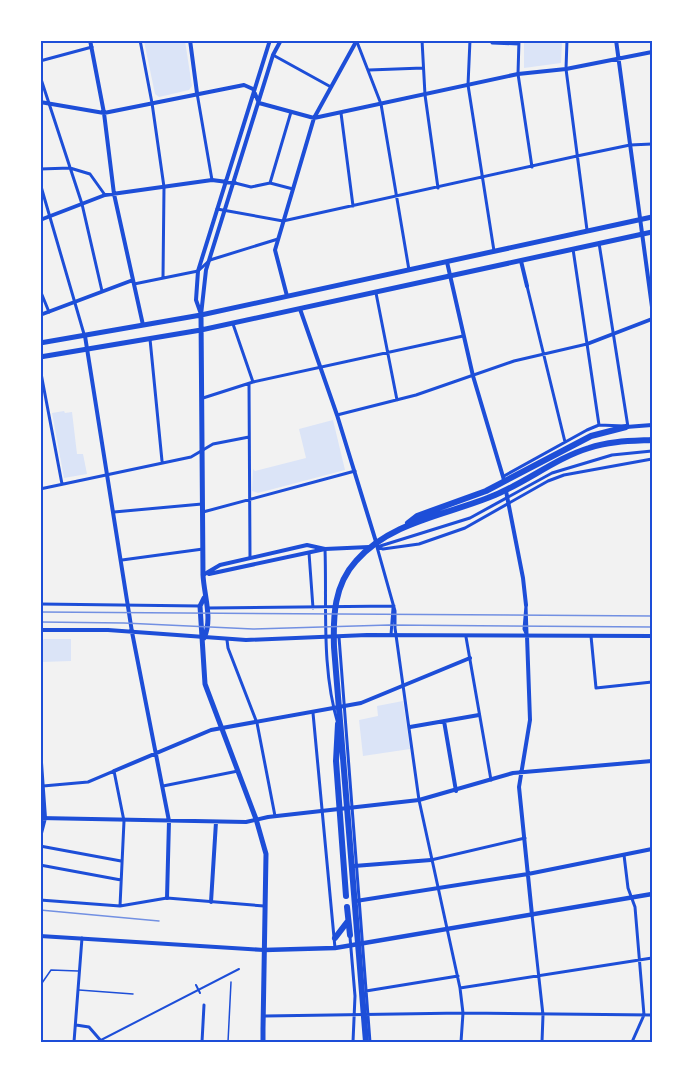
<svg xmlns="http://www.w3.org/2000/svg" width="693" height="1083" font-family="'Varela Round',sans-serif">
	<style>
		.green { fill: #dbe4f7 }
		.lines { fill: none; stroke-linecap: round; stroke-linejoin: round }
		.service { stroke: #1d4ed8; stroke-width: 1.5 }
		.pedestrian { stroke: #1d4ed8; stroke-width: 2 }
		.minor { stroke: #1d4ed8; stroke-width: 3 }
		.tertiary { stroke: #1d4ed8; stroke-width: 4 }
		.secondary { stroke: #1d4ed8; stroke-width: 4.5 }
		.trunk { stroke: #1d4ed8; stroke-width: 5 }
		.motorway { stroke: #1d4ed8; stroke-width: 6 }
		.tram { stroke: #7290e2; stroke-width: 1.5 }
		.rail { stroke: #7290e2; stroke-width: 1.5 }
		.neatline { fill: none; stroke: #1d4ed8; stroke-width: 2 }
	</style>
	<rect width="100%" height="100%" fill="#f2f2f2"/>
	<path class="green" d="M144,41H185L192,86L189,90L159,97L155,94Z
		M524,41H562L561,63L524,68Z
		M64,411L65,413L72,412L77,454H83L87,474L64,478L52,413Z
		M333,420L345,470L258,493L252,491L253,469L255,471L306,458L299,429Z
		M44,639H71V661L42,662L41,642Z
		M403,701L410,749L363,756L359,720L378,716L377,706Z"/>
	<g class="lines">
		<path class="service" d="M42,983L51,970L78,971
			M79,990L133,994
			M228,1042L231,982"/>
		<path class="pedestrian" d="M196,985L200,993
			M101,1040L239,969"/>
		<path class="minor" d="M140,40L152,103L164,187L163,278
			M422,40L425,95L438,188
			M470,40L468,85L494,251
			M492,40V43L519,44
			M519,40L518,74L532,167
			M567,40L566,69L587,230
			M357,42L381,104L409,270
			M273,55L331,87
			M40,61L92,47
			M369,70L423,68
			M40,76L82,204L102,291
			M197,93L212,180
			M341,113L353,206
			M40,169L70,168L90,174L105,195
			M40,183L84,334
			M235,183L251,187L270,183L293,189
			M270,183L291,112
			M217,209L283,221L577,156L630,145L652,144
			M599,243L628,427
			M573,249L599,425
			M134,284L198,271L210,260L278,239
			M527,286L565,442
			M40,290L49,312
			M376,293L397,400
			M233,324L253,382
			M150,339L162,461
			M40,368L62,484
			M249,384L250,557
			M203,398L253,382L463,336
			M337,415L416,395L514,361L587,344
			M504,476L587,430L599,425L624,426
			M40,489L191,457L213,444L249,437
			M114,512L202,504
			M203,512L355,471
			M377,547L395,611V628L419,800L460,988L463,1013L461,1042
			M377,547L470,518L552,473L612,455L652,451
			M377,547L383,549L419,544L465,528L548,481L564,475L652,459
			M325,549C327,606 321,668 338,724
			M309,553L313,608
			M122,560L203,549
			M40,604L200,606
			M526,605L524,629L527,636
			M526,605L527,634
			M208,608L394,606
			M391,635L393,608
			M591,636L596,688L652,682
			M339,637L370,1042
			M466,637L491,780
			M227,640L228,648L257,723L275,816
			M313,713L335,948
			M43,786L88,782L114,771L124,821L120,906
			M163,786L238,771
			M40,846L121,861
			M624,855L628,888L635,907L644,1015L632,1042
			M431,860L525,838
			M40,865L121,880
			M40,900L120,906L167,898L264,906
			M532,915L543,1015L542,1042
			M350,937L355,996L353,1042
			M460,988L652,958
			M366,991L458,976
			M265,1016L463,1013L652,1015
			M76,1025L89,1027L102,1042
			M74,1042L82,938
			M202,1042L204,1005"/>
		<path class="tertiary" d="M90,40L104,113L114,194L143,325
			M190,40L197,93
			M616,40L652,307
			M40,102L104,113L244,85L253,89L259,103L314,118L518,74L566,69L652,52
			M40,220L105,195L212,180L235,183
			M521,261L527,286
			M447,262L473,376L504,480
			M287,296L275,250L314,118L357,40
			M300,309L337,415L377,545
			M201,314L196,300L198,271L270,40
			M40,315L133,280
			M201,315L206,270L273,55L281,40
			M85,336L132,632L169,821L167,898
			M587,344L652,319
			M626,427L652,425
			M506,491L523,578L526,605
			M209,574L325,549
			M203,575L220,565L307,545L325,549L369,547
			M40,630H108L246,640L367,635L652,636
			M527,636L530,720L519,787L532,915
			M444,721L456,791
			M410,727L479,715
			M40,749L45,818L40,837
			M114,771L211,730L361,703L470,658
			M40,818L246,822L268,817L419,800L513,773L652,761
			M354,866L431,860
			M356,901L528,874L652,849
			M211,902L216,822
			M40,936L264,950
			M40,982V1011"/>
		<path class="secondary" d="M264,950L335,948L652,894"/>
		<path class="trunk" d="M201,315L203,575C204,595 213,619 204,638
			M40,343L201,315L652,217
			M40,357L201,330L652,232
			M204,598L200,606L205,684L256,819L266,854L263,1029
			M263,1042V1028"/>
		<path class="motorway" d="M408,523L417,516L486,491L591,436L626,427
			M338,724L336,761L346,896
			M347,907L350,935
			M335,938L348,921
			M366,1042L334,647C333,616 334,585 356,561C391,521 448,515 495,495C527,482 556,458 589,448C609,441 631,441 652,440"/>
		<path class="tram" d="M40,910L159,921"/>
		<path class="rail" d="M40,612L652,616
			M40,622L124,623L253,629L389,625L652,627"/>
	</g>
	<rect width="693" height="1083" fill="none" stroke="#ffffff" stroke-width="84"/>
	<rect x="42" y="42" width="609" height="999" class="neatline"/>
</svg>
